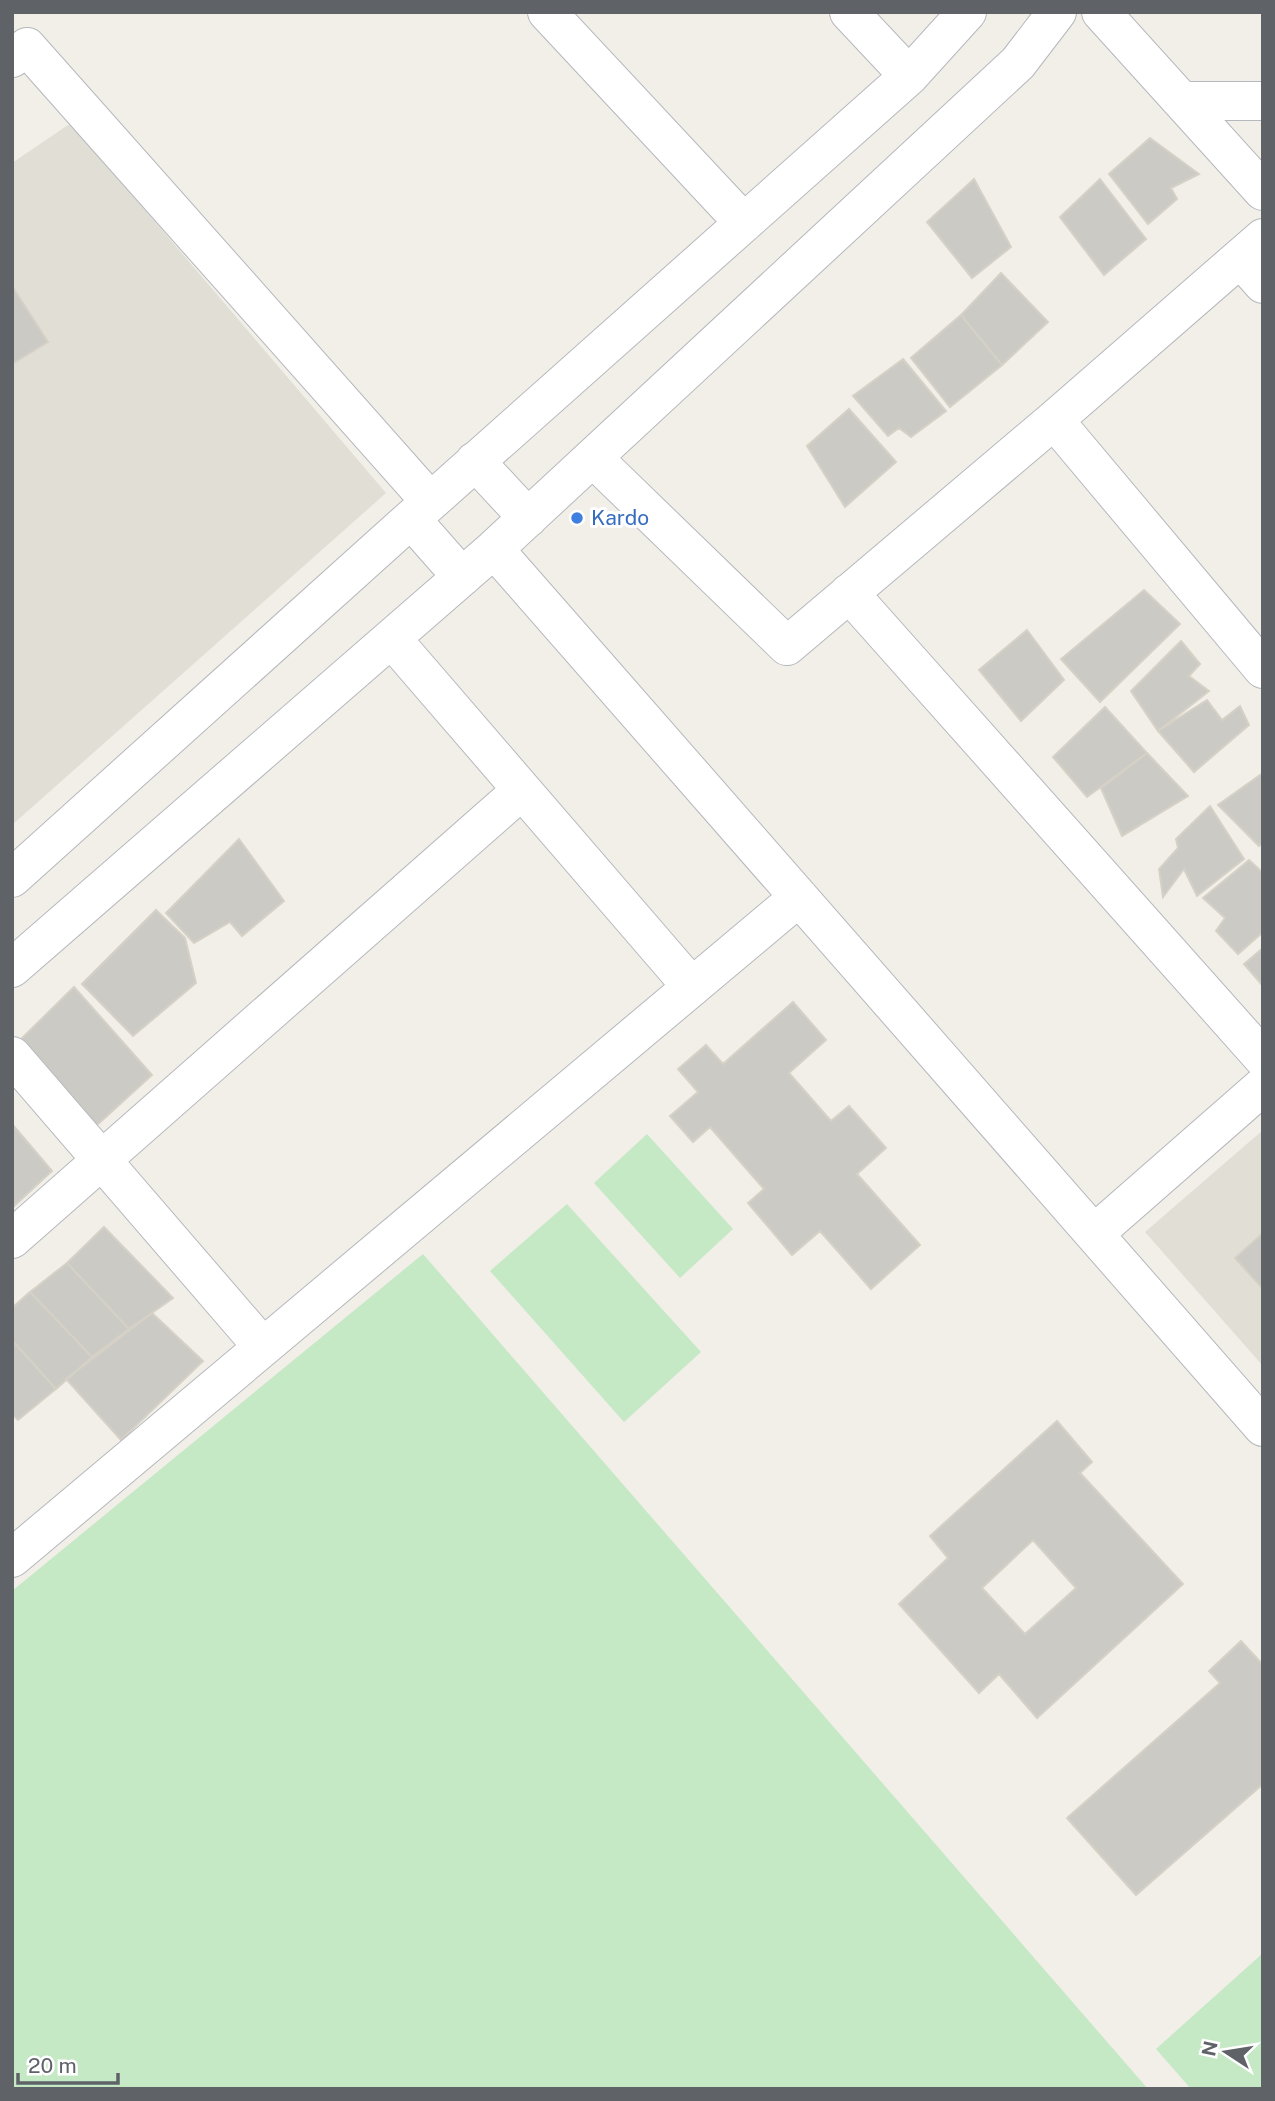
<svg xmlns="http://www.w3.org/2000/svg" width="1275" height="2101" font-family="'Public Sans',sans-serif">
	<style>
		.education { fill: #e1ded6 }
		.green { fill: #c5e8c5 }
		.building { fill: #cccac5; stroke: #d6d1c6; stroke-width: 2; fill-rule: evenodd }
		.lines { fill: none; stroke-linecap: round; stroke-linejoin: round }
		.minor-casing { stroke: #b5b8bc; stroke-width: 40 }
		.minor { stroke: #fff; stroke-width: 38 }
		.shop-dot { fill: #3f7fe0; stroke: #fff; stroke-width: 2.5 }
		.labels { text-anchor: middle; stroke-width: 6; stroke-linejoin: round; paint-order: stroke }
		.shop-label { font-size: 21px; fill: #366cbe; stroke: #fff; text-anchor: start }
	</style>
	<rect width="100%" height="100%" fill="#f1efe8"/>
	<path class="education" d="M71,123L386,493L12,825V163Z
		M1263,1130V1366L1145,1232Z"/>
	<path class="green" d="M647,1134L733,1229L680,1278L594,1183Z
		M567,1204L701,1352L624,1422L490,1271Z
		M423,1254L1148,2089H12V1591Z
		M1263,1953V2089H1191L1156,2049Z"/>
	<path class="building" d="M1150,138L1199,174L1171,188L1177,199L1148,224L1109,174Z
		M974,179L1011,247L972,278L927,222Z
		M1100,179L1146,239L1104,275L1060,217Z
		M1001,273L1048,322L1002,365L961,315Z
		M12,286L48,342L12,364Z
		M961,315L1002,365L950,407L911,358Z
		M903,359L946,411L911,437L899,428L888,436L853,396Z
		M849,409L896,462L845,507L807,446Z
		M1144,590L1180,624L1100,702L1061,659Z
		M1027,630L1064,680L1021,721L979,670Z
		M1181,641L1200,664L1189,676L1209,691L1158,731L1131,691Z
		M1207,700L1222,720L1240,706L1249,725L1194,772L1158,731Z
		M1105,707L1147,753L1087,797L1053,757Z
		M1147,753L1188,796L1122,836L1101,788Z
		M1263,773V842L1259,846L1218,805Z
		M1210,806L1244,859L1197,896L1184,869L1163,897L1159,869L1178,848L1176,839Z
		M239,839L284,901L242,936L230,922L194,943L166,913Z
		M1249,860L1263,873V932L1238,954L1216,931L1225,918L1203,898Z
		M156,910L185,938L196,983L133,1036L82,984Z
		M1263,948V986L1244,964Z
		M74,987L152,1075L95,1127L12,1048Z
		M793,1002L826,1040L789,1073L831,1121L849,1106L886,1148L857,1174L920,1245L871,1289L820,1231L792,1255L748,1203L764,1189L710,1127L693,1142L670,1116L698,1092L678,1069L706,1045L723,1064Z
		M12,1124L52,1171L13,1207L12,1206Z
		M104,1227L173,1298L129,1329L67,1263Z
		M1263,1233V1289L1235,1258Z
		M67,1263L129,1329L92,1357L30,1292Z
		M30,1292L92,1357L56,1389L12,1340V1308Z
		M152,1313L203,1361L121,1440L66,1379Z
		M12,1340L56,1389L18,1420L12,1414Z
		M1057,1421L1092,1462L1080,1473L1183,1584L1037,1718L999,1674L979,1693L899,1604L948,1558L930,1536ZM1033,1540L1076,1588L1025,1634L982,1588Z
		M1241,1641L1263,1665V1784L1136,1895L1067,1818L1220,1683L1209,1671Z"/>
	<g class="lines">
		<defs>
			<path id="minor" d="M547,12L744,223
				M849,12L909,76
				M1101,12L1263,191
				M12,58L27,47L430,501
				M1182,101H1263
				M1240,258L1263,284
				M1054,420L1263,669
				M593,458L787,646L1054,420L1263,238
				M475,461L528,518
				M411,519L462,577
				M494,549L1263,1427
				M849,593L1263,1058
				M392,639L692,987
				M12,878L411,519L909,76L967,12
				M12,968L494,549L1018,63L1057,12
				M12,1056L262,1346
				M1094,1234L1263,1086
				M12,1239L522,790
				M12,1558L799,897"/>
		</defs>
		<use href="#minor" class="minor-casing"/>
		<use href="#minor" class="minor"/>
	</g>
	<circle class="shop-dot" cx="577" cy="518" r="7"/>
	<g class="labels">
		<g class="shop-label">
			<text x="591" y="525">Kardo</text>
		</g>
	</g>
	<rect width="1275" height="2101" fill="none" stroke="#5f6368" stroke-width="28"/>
	<g transform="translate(1226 2052) rotate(282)" stroke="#ffffff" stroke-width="5" paint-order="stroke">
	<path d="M0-5L12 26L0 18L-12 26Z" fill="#5f6368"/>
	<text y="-10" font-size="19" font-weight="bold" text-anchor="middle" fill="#5f6368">N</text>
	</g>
	<path d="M18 2073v10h100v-10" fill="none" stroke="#5f6368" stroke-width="3.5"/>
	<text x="28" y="2073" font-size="21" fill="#5f6368" stroke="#ffffff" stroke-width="5" paint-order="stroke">20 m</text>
</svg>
